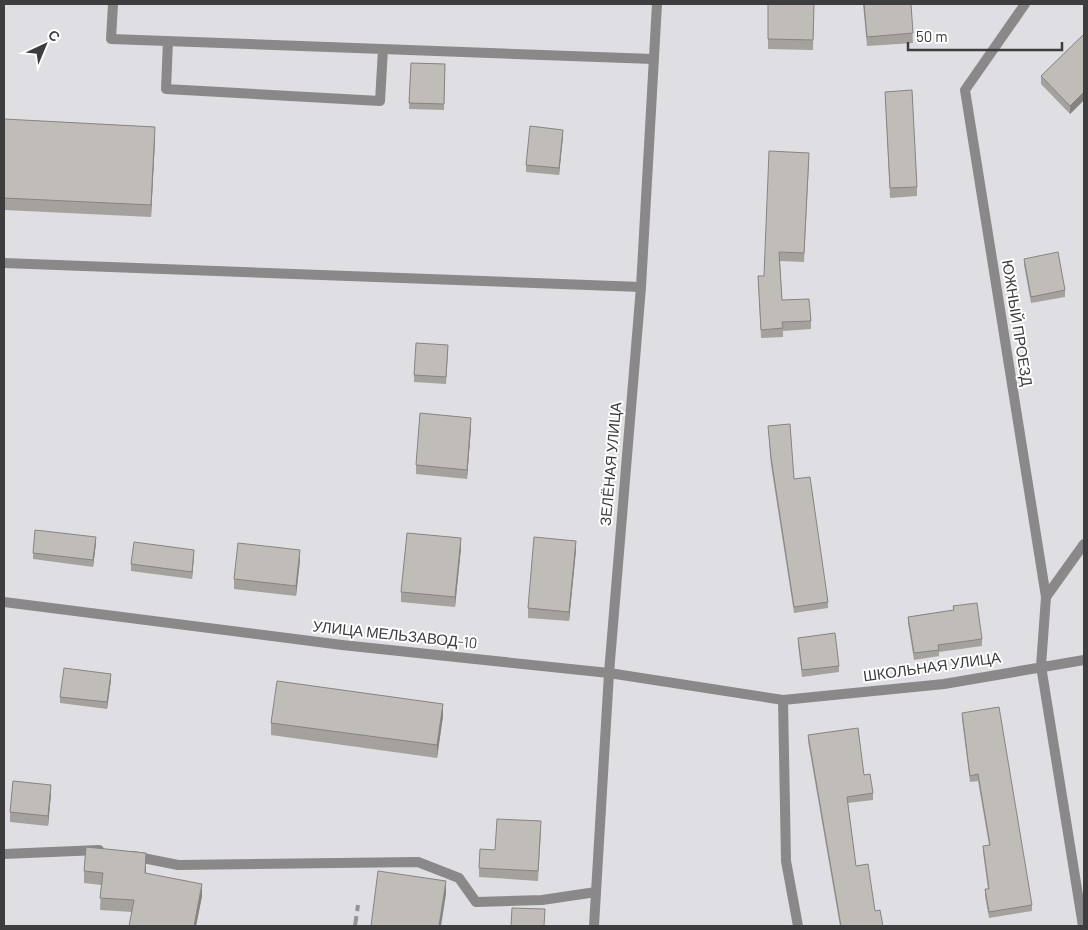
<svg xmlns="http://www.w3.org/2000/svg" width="1088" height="930" font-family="Barlow,sans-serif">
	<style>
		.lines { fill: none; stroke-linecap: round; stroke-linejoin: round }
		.service { stroke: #8b8889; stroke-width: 10 }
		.minor { stroke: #8b8889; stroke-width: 10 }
		.tertiary { stroke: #8b8889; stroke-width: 10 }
		.rail { stroke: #959498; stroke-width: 4; stroke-dasharray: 10 5; stroke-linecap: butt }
		.wall { fill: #a5a29e }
		.shaded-wall { fill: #868481 }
		.building { fill: #c0bcb8; stroke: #868481 }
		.labels { text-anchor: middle; stroke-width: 4; stroke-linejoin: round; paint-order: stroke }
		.street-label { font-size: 15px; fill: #3d3c3e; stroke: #fff }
	</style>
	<rect width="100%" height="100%" fill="#dfdee3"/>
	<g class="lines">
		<path class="service" d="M113,4L111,39L653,59
			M168,41L166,89L380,101L383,49
			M4,263L641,287
			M1046,597L1084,544
			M4,854L99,850
			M133,856L178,865L418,862L459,878L476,902L542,900L596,892"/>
		<path class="minor" d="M1025,4L965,90L1046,597L1041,666L1083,926
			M4,602L342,645L609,673L783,700L944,684L1084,660
			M783,700L786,861L798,926"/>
		<path class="tertiary" d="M594,926L609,673L641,287L657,4"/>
		<path class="rail" d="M355,926L358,905"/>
	</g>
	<path class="wall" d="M768,4H814L813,50L768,49Z
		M863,4H911L913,43L867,46Z
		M1084,28V100L1070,114L1041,84V76L1083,35V30Z
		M411,63L445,64L444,110L409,109Z
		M885,92L917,187V196L890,198Z
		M4,119L155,139L151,217L4,210Z
		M563,136L559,175L526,172V165Z
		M809,162L804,262L780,261L782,300L811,321V329L783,331V337L761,338L758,276H764Z
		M1024,259L1065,290V297L1031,303L1024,265Z
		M448,352L446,384L414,382V375Z
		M768,426L794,479L828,602V608L794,613L771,465Z
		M471,427L467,479L416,474V465Z
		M96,543L93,567L33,559V553Z
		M461,548L455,607L401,602V592Z
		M576,550L569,621L528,618V608Z
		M194,556L192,579L131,571V564Z
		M300,560L296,596L234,589V579Z
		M953,606L982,639V646L939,652V656L914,660L908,623V617L953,610Z
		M798,638L839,666V672L802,677L798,644Z
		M111,680L107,709L60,703V697Z
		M962,713L1032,905V911L989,918L985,896V889H988L983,852V846L989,845L978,781L970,782L962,719Z
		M443,716L437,758L271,735V723Z
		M808,735L864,775L873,793V800L848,803L856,866L875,911L883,926H840L808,741Z
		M51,794L48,826L10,822V812Z
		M541,831L538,881L479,877V868L495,850Z
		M146,866V873L202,896L196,926H129L132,912L100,910L101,885L84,883V871Z"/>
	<path class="shaded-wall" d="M1084,92V100L1070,114V106Z
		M155,127V139L151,217V205Z
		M563,130V136L559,175V168Z
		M471,418V427L467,479V470Z
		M96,537V543L93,567V560Z
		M461,538V548L455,607V597Z
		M576,541V550L569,621V612Z
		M194,550V556L192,579V572Z
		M300,550V560L296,596V586Z
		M111,674V680L107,709V702Z
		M443,704V716L437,758V745Z
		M51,785V794L48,826V816Z
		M146,853V866L145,885V873Z
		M446,881V894L441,926H439Z
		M202,884V896L196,926H194Z"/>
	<path class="building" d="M768,4H814L813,40L768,39Z
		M864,4H911L913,33L867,37Z
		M1084,34V92L1070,106L1041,76Z
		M411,63L445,64L444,104L409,103Z
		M912,90L917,187L890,188L885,92Z
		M4,119L155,127L151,205L4,198Z
		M530,126L563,130L559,168L526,165Z
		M769,151L809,153L804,253L779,252L782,300L809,299L811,321L782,322L783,328L761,330L758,276H764Z
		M1058,252L1065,290L1031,297L1024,259Z
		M416,343L448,345L446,377L414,375Z
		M420,413L471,418L467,470L416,465Z
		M790,424L794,479L810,477L828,602L794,607L771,458L768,426Z
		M35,530L96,537L93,560L33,553Z
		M407,533L461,538L455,597L401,592Z
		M534,537L576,541L569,612L528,608Z
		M134,542L194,550L192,572L131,564Z
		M238,543L300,550L296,586L234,579Z
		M977,603L982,639L938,645L939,650L914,653L908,617L954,610L953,606Z
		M835,633L839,666L802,670L798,638Z
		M64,668L111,674L107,702L60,697Z
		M277,681L443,704L437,745L271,723Z
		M999,707L1032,905L989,912L985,889H989L983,846L990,845L978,774L970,776L962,713Z
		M858,728L864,775L870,774L873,793L847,797L856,866L868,864L875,911L880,910L883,926H841L808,735Z
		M13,781L51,785L48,816L10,812Z
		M497,819L541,821L538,871L479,868L480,849L495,850Z
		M86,847L146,853L145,873L202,884L194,926H129L134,900L100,898L103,873L84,871Z
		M378,871L446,881L439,926H371Z
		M512,908L545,909L544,926H511Z"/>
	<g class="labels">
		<g class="street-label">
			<text transform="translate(1017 323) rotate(81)" y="5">ЮЖНЫЙ ПРОЕЗД</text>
			<text transform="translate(611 464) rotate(-85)" y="5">ЗЕЛЁНАЯ УЛИЦА</text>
			<text transform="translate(395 635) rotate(6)" y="5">УЛИЦА МЕЛЬЗАВОД-10</text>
			<text transform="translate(932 667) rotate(-8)" y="5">ШКОЛЬНАЯ УЛИЦА</text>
		</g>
	</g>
	<rect width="1088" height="930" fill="none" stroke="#3d3c3e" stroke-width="10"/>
	<g transform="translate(45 45) rotate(44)" stroke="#ffffff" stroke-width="4" paint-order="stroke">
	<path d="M0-4L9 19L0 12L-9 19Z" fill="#3d3c3e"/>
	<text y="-8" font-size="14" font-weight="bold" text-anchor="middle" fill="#3d3c3e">С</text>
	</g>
	<path d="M908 42v8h154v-8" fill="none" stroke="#3d3c3e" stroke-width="2.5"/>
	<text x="916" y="42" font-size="15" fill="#3d3c3e" stroke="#ffffff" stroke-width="4" paint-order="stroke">50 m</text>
</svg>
